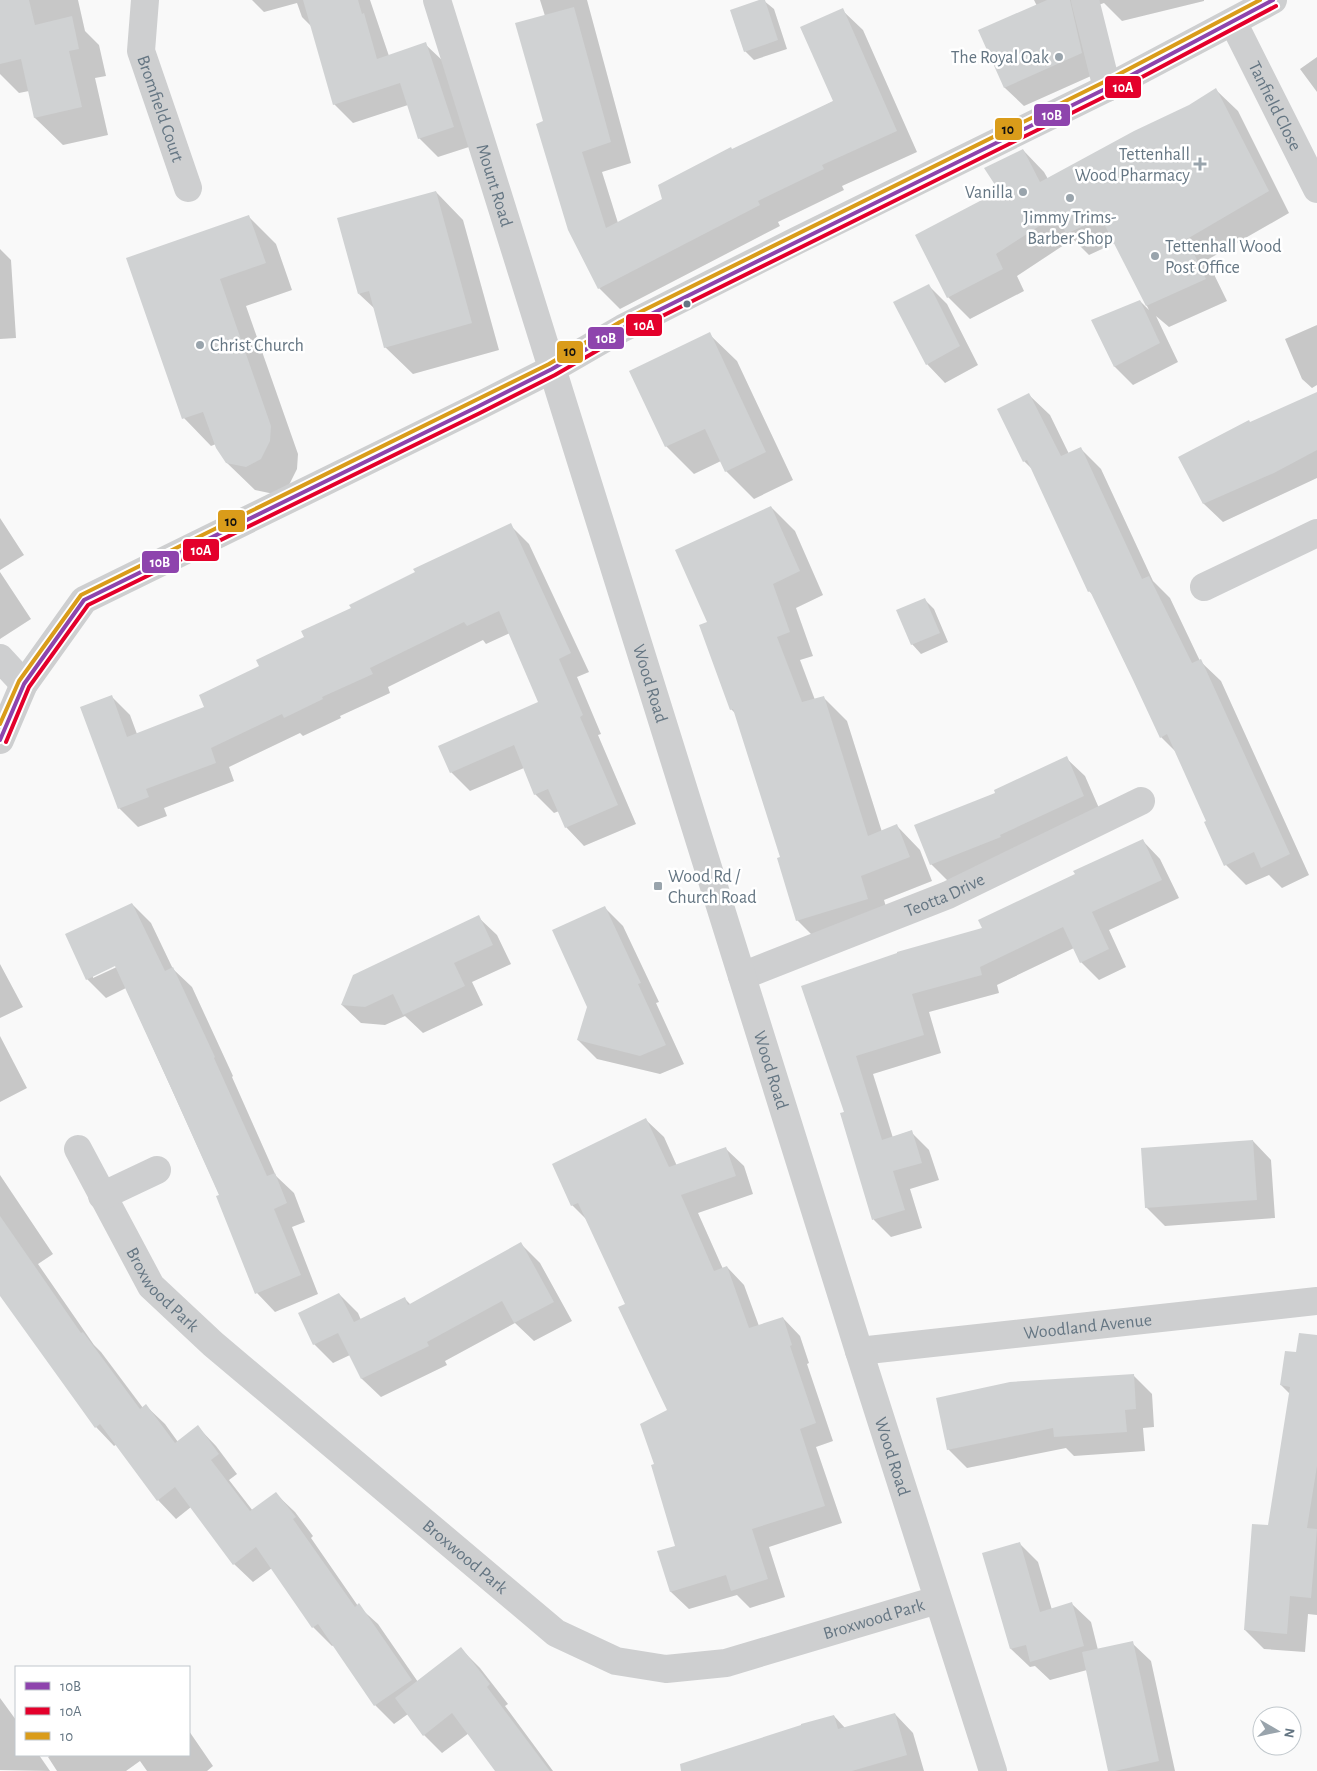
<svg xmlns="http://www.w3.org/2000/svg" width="1317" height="1771" font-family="'Alegreya Sans',sans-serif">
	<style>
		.shadow { fill: #0003; fill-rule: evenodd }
		.building { fill: #d0d2d3 }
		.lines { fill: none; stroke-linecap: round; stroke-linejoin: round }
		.minor { stroke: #cecfd0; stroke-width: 28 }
		.tertiary { stroke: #cecfd0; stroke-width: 28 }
		.bus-1-casing { stroke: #fff; stroke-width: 8 }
		.bus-2-casing { stroke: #fff; stroke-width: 8 }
		.bus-3-casing { stroke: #fff; stroke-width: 8 }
		.bus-1 { stroke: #8e44ad; stroke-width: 4 }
		.bus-2 { stroke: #e4002b; stroke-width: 4 }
		.bus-3 { stroke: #da9c1a; stroke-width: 4 }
		.poi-dot { fill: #99a4ac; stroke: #fff; stroke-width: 2 }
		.bus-dot { fill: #657683; stroke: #fff; stroke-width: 2 }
		.labels { text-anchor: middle; stroke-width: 5; stroke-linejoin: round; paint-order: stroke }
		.poi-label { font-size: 18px; fill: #657683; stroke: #fff; text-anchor: end }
		.street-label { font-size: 18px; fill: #657683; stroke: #fff }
		.line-badge { stroke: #fff; stroke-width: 2 }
		.badge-label { font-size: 14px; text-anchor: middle; font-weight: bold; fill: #fff }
		.pale-badge-label { font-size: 14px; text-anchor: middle; font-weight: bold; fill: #111 }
	</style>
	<rect width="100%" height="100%" fill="#f9f9f9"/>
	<path class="shadow" d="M0,0H78L85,31L99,45L106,76L95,78L108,135L63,145L35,118L29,91L19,93L0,74Z
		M252,0H370L389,56L425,44L444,62L472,146L438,157L419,138L408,105L353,123L334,104L312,27L302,17L297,3L264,12Z
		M540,0H587L631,163L602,172L618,223L663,200L732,151L834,101L842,10L863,30L917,152L842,186L844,190L778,222L780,226L620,309L599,288L545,122V16Z
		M763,0L774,9L787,49L754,60L745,51Z
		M1034,0H1204V1L1122,21L1104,3L1093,7L1100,72L1024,106L1005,88L980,31L1037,6Z
		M1317,57V92L1300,69Z
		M1216,90L1238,111L1289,213L1207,260L1227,301L1169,327L1156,316L1178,362L1133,385L1115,367L1093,320L1140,301L1149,310L1115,243L1089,255L1073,239L1017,276L1024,291L970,319L948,297L1023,150L1044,172L1048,179L1190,106Z
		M436,192L463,220L499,350L413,374L385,347L375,309L359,294Z
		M248,216L276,244L292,290L246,306L298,454L297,469L288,487L274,494L255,490L227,463L216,444L211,446L184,418L128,259Z
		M0,249L11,260L16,338L0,339Z
		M929,286L947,304L978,365L945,383L927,364Z
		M1317,325V385L1312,388L1302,379L1285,339Z
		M709,334L737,361L793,480L754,499L726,471L721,461L694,474L666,446Z
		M1029,395L1050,415L1069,454L1080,448L1101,469L1153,581L1170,598L1200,661L1221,681L1309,875L1282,888L1269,875L1246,885L1226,865L1177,753L1161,737L1093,595L1089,591L1033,470L1024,461Z
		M1317,403V478L1223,522L1204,504L1180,458Z
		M771,507L795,531L823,595L796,608L813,656L800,660L815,700L823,697L847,721L882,832L897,826L920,850L932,881L884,900L891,923L821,944L797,920L782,857L736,714L731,709L709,623Z
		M0,518L24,555L0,570Z
		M510,525L529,544L589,672L577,677L601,734L598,735L636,824L584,846L566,827L559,811L554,813L535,794L524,768L470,791L451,772L540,702L510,633L486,644L483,640L388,687L390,693L340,716L341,718L303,736L300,733L229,767L234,781L164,808L167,816L138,827L119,808L111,696L130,715L137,734L206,707L260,667L352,609Z
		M0,572L31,619L0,639Z
		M925,600L934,609L948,642L921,654L912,644Z
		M1066,758L1085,776L1102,815L950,883L931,864L997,794Z
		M1143,841L1160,859L1179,898L1109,930L1126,967L1099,980L1081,962L1074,948L997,985L999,993L929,1012L941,1053L873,1074L893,1138L911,1132L929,1150L939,1180L910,1189L922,1228L891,1237L874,1220L841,1114L845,1112L802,987L983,929L1076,875Z
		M132,904L151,923L173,969L192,987L233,1076L232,1077L276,1176L294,1193L305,1222L292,1227L318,1294L275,1312L257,1293L220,1196L126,988L106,998L87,979ZM120,963L121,965L93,978V975Z
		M604,907L623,926L659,1002L656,1003L684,1064L660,1074L597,1059L578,1040L589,1007Z
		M478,917L497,935L511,964L472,982L483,1005L423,1033L405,1016L385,1025L361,1023L342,1005Z
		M0,964L23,1007L0,1018Z
		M0,1036L27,1088L0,1102Z
		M646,1120L664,1137L677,1166L726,1149L744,1166L753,1194L698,1213L723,1269L727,1267L744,1285L759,1326L783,1318L800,1336L809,1363L807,1364L833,1441L816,1447L842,1523L769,1547L785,1597L750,1608L737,1595L689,1609L671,1592L659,1552L676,1547L655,1465L668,1411L626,1305L588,1221L572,1205Z
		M1253,1141L1271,1160L1275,1218L1165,1226L1146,1207Z
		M0,1175L53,1254L38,1264L94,1345L101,1352L143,1408L146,1406L165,1424L178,1442L198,1427L216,1446L237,1474L229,1480L253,1511L276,1494L295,1512L313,1536L311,1538L358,1606L378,1624L418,1682L461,1649L480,1668L508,1704L505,1706L553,1771H497L469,1733L442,1753L424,1735L408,1714L394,1724L375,1705L334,1645L332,1646L313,1627L272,1568L253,1582L234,1564L191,1507L176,1519L158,1500L117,1444L114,1446L96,1427L0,1293Z
		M521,1244L540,1263L572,1321L534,1341L515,1323L445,1361L447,1365L381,1397L362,1379L350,1355L333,1363L314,1344L339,1294L358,1313L361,1320L404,1298L411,1305Z
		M1317,1357V1615L1308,1614L1305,1652L1264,1649L1245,1630L1269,1526L1290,1394L1281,1385Z
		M1133,1375L1152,1394L1154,1427L1143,1428L1145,1451L1074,1456L1066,1448L967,1468L948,1449Z
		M1020,1544L1038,1562L1052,1610L1072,1604L1091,1622L1098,1650L1132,1643L1151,1661L1175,1771H1109L1087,1670L1050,1680L1035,1666L1030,1667L1011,1649Z
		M0,1698L16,1720V1755H39L50,1771L0,1770Z
		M895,1714L913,1733L924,1771H726L834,1716L845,1728Z
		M189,1731L213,1766L207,1771H147L140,1761L126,1771H57L48,1757L51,1755H189Z"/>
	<path class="building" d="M0,0H29L35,25L72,16L79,49L69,51L82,107L34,118L21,59L0,64Z
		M303,0H358L362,14L364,13L377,59L426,42L454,127L418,139L400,83L333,105Z
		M759,0H765L778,40L744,52L730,10Z
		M1047,0H1070L1082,53L1004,88L978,30Z
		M574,7L611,142L582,152L606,228L662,199L658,185L731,147L732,149L833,101L800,27L843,8L897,131L822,165L824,169L758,201L760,205L598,289L568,230L536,124L543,121L515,23Z
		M1216,88L1269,191L1187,239L1206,279L1146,306L1101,218L1066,234L1058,214L996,254L1003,269L947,298L915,235L999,191L984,168L1023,149L1040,182L1134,131L1189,105Z
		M436,191L472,323L384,348L369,291L358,294L337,218Z
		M249,215L266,263L220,279L271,426L270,441L261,459L246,467L226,463L216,448L203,412L182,419L126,258Z
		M929,284L960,346L926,365L893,302Z
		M1140,300L1160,343L1114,367L1091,320Z
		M710,332L766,452L725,472L705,429L665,447L629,371Z
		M1317,392V450L1274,473L1203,504L1178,457L1249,420L1250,422Z
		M1029,393L1061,456L1081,447L1142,579L1149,576L1192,663L1201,659L1290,854L1261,868L1254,852L1224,866L1204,822L1206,821L1167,734L1160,738L1133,680L1090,591L1088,592L1027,460L1023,462L997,409Z
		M771,506L800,571L773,584L790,632L777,637L802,702L824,696L868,836L897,824L910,857L861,876L868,899L796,921L777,858L780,857L733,709L730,710L699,625L707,622L675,550Z
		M511,523L571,653L559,659L583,715L580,717L618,805L565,828L548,789L534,795L514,745L450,773L438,746L538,702L499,611L467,626L464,622L370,668L373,674L322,697L323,699L284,718L282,714L211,748L216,763L146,789L149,797L118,809L80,707L112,695L127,737L204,707L199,695L259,666L256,660L304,637L301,631L351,608L349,605L415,572L413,569Z
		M925,598L940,633L911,645L896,610Z
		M1067,756L1084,796L1000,835L1001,837L930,865L914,825L995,793L994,790Z
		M1143,839L1162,880L1092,912L1109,949L1080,963L1063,927L980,967L982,975L912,994L924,1035L856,1056L882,1140L912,1130L922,1163L893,1171L905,1210L872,1220L840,1113L844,1112L801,986L897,953V952L982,928L978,920L1075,874L1073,871Z
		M132,903L165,971L173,967L215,1057L214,1058L267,1176L275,1173L287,1203L274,1209L301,1275L255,1294L216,1196L219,1195L172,1090L115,966L86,980L65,934Z
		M605,906L641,983L638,984L666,1045L640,1056L577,1040L587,1007L552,930Z
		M479,915L493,945L454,963L465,986L403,1015L393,994L365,1007L341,1005L353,975Z
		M646,1118L669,1167L726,1147L736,1176L681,1195L714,1271L727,1266L749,1328L783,1317L792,1345L790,1346L816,1423L800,1429L825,1506L752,1529L768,1579L731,1591L726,1575L670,1592L657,1551L675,1546L651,1465L654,1464L640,1424L667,1410L618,1307L625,1304L578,1203L571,1206L552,1164Z
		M1253,1140L1257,1200L1145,1208L1141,1148Z
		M0,1216L81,1333L83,1332L140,1409L146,1404L175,1443L198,1425L219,1454L211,1460L250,1511L276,1492L296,1517L293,1519L355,1607L359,1603L412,1680L374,1706L318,1624L312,1628L256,1547L233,1565L175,1487L157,1501L100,1424L95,1428L0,1296Z
		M521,1242L554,1302L514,1323L502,1301L427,1342L429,1346L361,1379L338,1333L313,1345L298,1313L339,1293L354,1322L405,1297L408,1305Z
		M1299,1333L1317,1335V1466L1307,1528L1317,1529L1311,1598L1290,1596L1287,1634L1244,1630L1252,1524L1268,1525L1290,1387L1280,1385L1285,1351L1296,1352Z
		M1134,1374L1136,1409L1125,1410L1127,1432L1054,1437L1053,1428L947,1450L936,1398L1010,1382Z
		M1020,1542L1040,1612L1072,1602L1084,1646L1030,1662L1026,1645L1010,1649L982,1553Z
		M1133,1641L1159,1761L1115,1771H1108L1082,1652Z
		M461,1647L490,1684L487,1687L550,1771H495L452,1713L423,1736L395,1698Z
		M895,1713L907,1755L852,1771H681L680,1764L801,1725V1724L834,1715L838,1729Z"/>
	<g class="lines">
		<g class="minor">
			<path id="s1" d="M145,0L141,51L188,188"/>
			<path d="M1085,0L1107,88"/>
			<path id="s2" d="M1233,22L1317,189"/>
			<path d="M1204,587L1317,533"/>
			<path d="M0,658L24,684"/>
			<path d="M0,740L24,684L84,600L477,407L552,369L623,328L796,241L1107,88L1273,0"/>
			<path id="s3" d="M742,976L948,895L1141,801"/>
			<path id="s4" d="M78,1149L151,1286L213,1344L556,1633L616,1661L666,1669L726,1663L937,1600"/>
			<path d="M102,1196L157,1170"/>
			<path id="s5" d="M859,1351L1317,1301"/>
		</g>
		<path class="tertiary" id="s6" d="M437,0L859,1351L993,1771"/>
		<defs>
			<path id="bus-1" d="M0,740L24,684L84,600L477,407L552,369L623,328L1107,88L1273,0"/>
			<path id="bus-2" d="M6,742L29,687L88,605L480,413L555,375L626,334L1110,94L1276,6"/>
			<path id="bus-3" d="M0,724L19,681L81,595L474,401L549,364L620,322L1104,82L1260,0"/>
		</defs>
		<use href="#bus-1" class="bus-1-casing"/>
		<use href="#bus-2" class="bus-2-casing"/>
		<use href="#bus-3" class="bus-3-casing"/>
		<use href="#bus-1" class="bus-1"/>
		<use href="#bus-2" class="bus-2"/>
		<use href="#bus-3" class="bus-3"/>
	</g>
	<g class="poi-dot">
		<circle cx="1059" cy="57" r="5"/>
		<path d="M1197.5 156.5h5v5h5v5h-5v5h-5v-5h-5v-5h5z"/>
		<circle cx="1023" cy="192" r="5"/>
		<circle cx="1070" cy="198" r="5"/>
		<circle cx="1155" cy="256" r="5"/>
		<circle cx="200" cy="345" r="5"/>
		<rect x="653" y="881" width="10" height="10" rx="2.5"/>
	</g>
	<circle class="bus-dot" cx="687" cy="304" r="4.5"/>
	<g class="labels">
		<g class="poi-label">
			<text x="1049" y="63">The Royal Oak</text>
			<text x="1190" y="160">Tettenhall<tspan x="1190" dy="21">Wood Pharmacy</tspan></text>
			<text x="1013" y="198">Vanilla</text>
			<text x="1070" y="223" text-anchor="middle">Jimmy Trims-<tspan x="1070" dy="21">Barber Shop</tspan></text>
			<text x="1165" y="252" text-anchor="start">Tettenhall Wood<tspan x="1165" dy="21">Post Office</tspan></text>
			<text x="210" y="351" text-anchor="start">Christ Church</text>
			<text x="668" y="882" text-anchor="start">Wood Rd /<tspan x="668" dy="21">Church Road</tspan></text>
		</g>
		<g class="street-label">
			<text dy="6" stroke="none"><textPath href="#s2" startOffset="94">Tanfield Close</textPath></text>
			<text dy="6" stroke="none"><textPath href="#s1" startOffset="112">Bromfield Court</textPath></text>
			<text dy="6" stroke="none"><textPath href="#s6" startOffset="194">Mount Road</textPath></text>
			<text dy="6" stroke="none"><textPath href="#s6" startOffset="716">Wood Road</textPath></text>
			<text dy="6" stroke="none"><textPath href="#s3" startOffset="218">Teotta Drive</textPath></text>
			<text dy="6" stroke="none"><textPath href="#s6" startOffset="1121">Wood Road</textPath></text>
			<text dy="6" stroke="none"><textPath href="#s4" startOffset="165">Broxwood Park</textPath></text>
			<text dy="6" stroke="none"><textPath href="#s5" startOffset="230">Woodland Avenue</textPath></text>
			<text dy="6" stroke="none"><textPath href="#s6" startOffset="1526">Wood Road</textPath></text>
			<text dy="6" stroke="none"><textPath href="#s4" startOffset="570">Broxwood Park</textPath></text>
			<text dy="6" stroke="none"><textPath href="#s4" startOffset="1020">Broxwood Park</textPath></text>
		</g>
	</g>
	<g class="line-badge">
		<rect x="1104" y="75" width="38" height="24" rx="5" fill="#e4002b"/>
		<rect x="1033" y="103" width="38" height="24" rx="5" fill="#8e44ad"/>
		<rect x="994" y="117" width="29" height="24" rx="5" fill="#da9c1a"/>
		<rect x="625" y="313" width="38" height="24" rx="5" fill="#e4002b"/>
		<rect x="587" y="326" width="38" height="24" rx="5" fill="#8e44ad"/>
		<rect x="556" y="340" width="28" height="24" rx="5" fill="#da9c1a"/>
		<rect x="217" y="509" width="29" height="24" rx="5" fill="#da9c1a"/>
		<rect x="182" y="538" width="38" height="24" rx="5" fill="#e4002b"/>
		<rect x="141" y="550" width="39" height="24" rx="5" fill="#8e44ad"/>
	</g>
	<g class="badge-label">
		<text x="1123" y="92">10A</text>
		<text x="1052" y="120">10B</text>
		<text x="644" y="330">10A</text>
		<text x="606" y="343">10B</text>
		<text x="201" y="555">10A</text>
		<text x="160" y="567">10B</text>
	</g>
	<g class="pale-badge-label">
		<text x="1008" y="134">10</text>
		<text x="570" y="356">10</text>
		<text x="231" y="526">10</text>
	</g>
	<rect x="15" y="1666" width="175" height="90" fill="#ffffff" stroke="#c1c8cd"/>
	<rect x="25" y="1682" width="25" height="8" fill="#8e44ad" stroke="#c1c8cd"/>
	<text x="60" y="1691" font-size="15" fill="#657683">10B</text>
	<rect x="25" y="1707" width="25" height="8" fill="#e4002b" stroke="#c1c8cd"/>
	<text x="60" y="1716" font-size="15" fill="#657683">10A</text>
	<rect x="25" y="1732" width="25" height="8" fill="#da9c1a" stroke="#c1c8cd"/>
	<text x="60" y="1741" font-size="15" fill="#657683">10</text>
	<g transform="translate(1277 1731) rotate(99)"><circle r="24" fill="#ffffff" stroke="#c1c8cd"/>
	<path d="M0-4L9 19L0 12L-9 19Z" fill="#99a4ac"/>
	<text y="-8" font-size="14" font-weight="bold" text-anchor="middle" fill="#657683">N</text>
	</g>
</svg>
